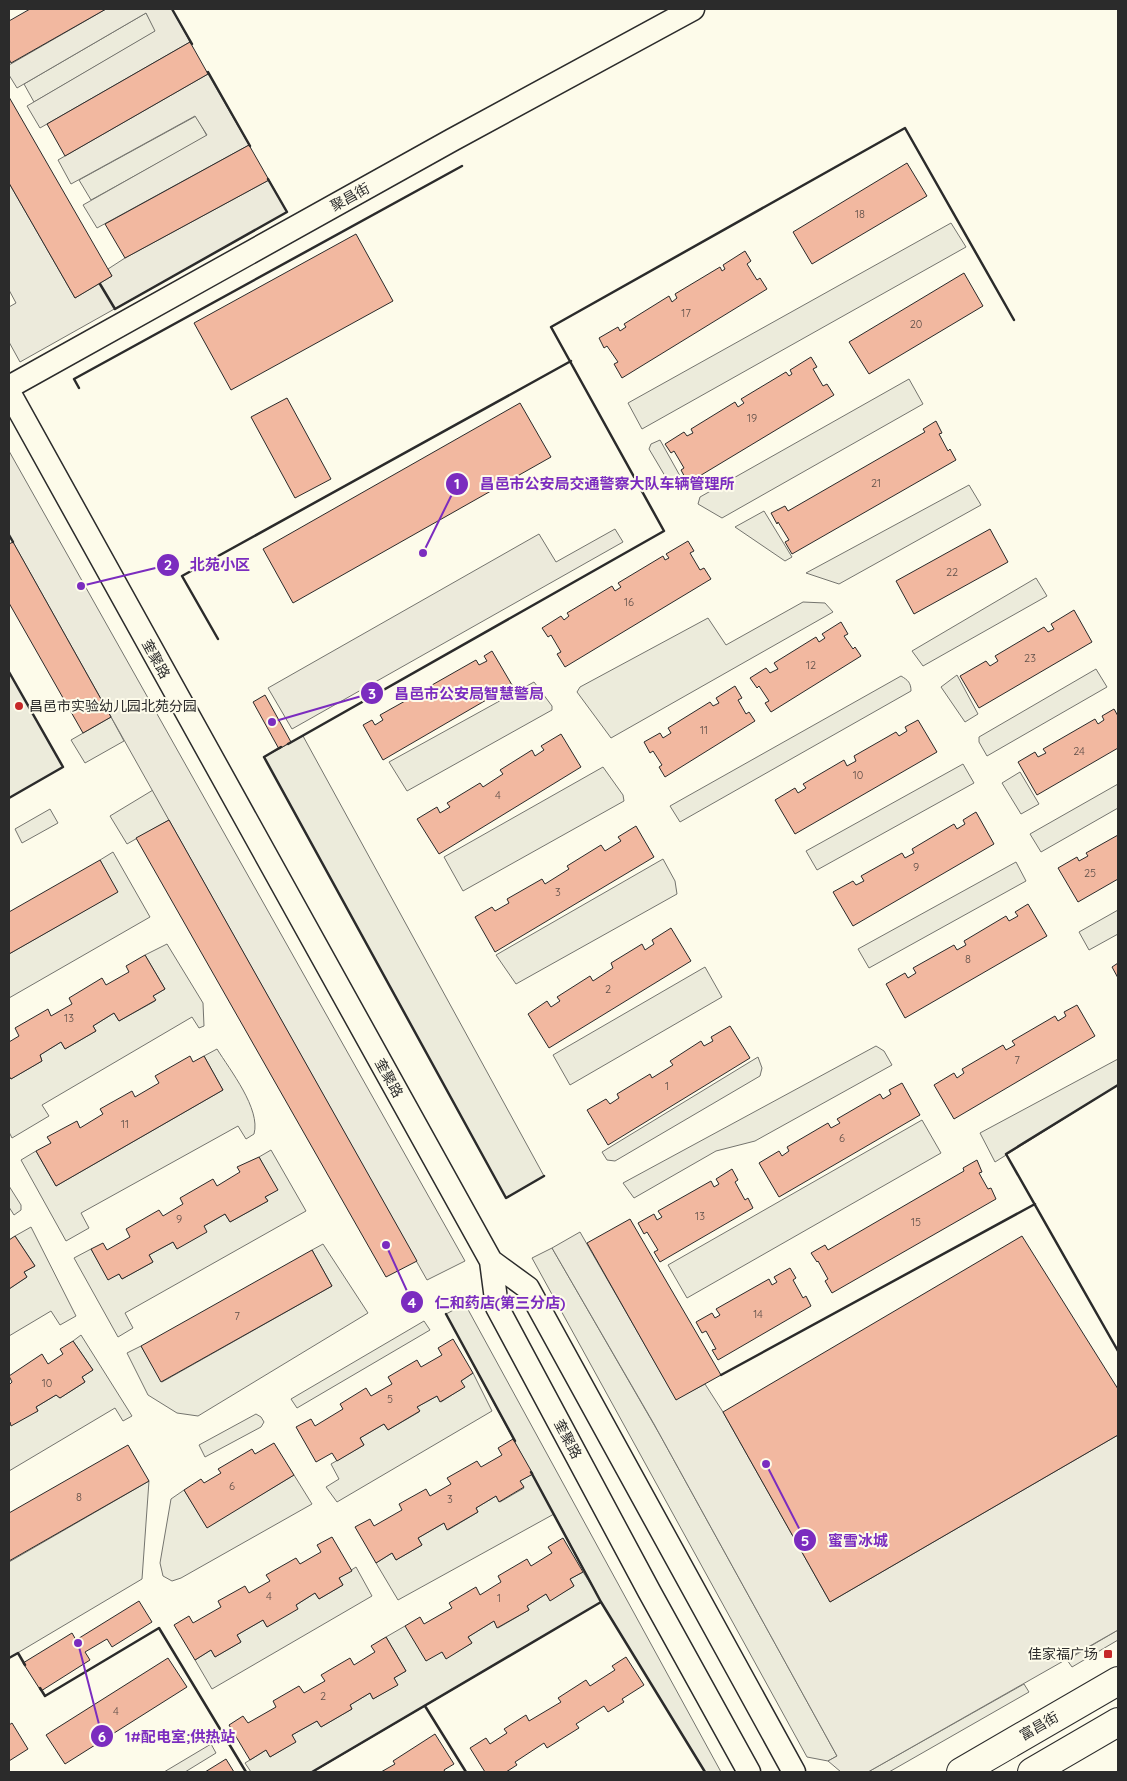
<svg xmlns="http://www.w3.org/2000/svg" width="1127" height="1781" font-family="Quicksand,'Noto Sans SC',sans-serif">
	<style>
		.green { fill: #ecebdb; stroke: #74746e }
		.parking { fill: #eceadb; stroke: #74746e }
		.building { fill: #f2b8a0; stroke: #2b2b2b }
		.lines { fill: none; stroke-linecap: round; stroke-linejoin: round }
		.minor-casing { stroke: #2b2b2b; stroke-width: 25 }
		.major-casing { stroke: #2b2b2b; stroke-width: 30 }
		.minor { stroke: #fdfbea; stroke-width: 22 }
		.major { stroke: #fdfbea; stroke-width: 28 }
		.wall { stroke: #2b2b2b; stroke-width: 2.5 }
		.poi-dot { fill: #c62828; stroke: #fdfbea; stroke-width: 2 }
		.labels { text-anchor: middle; stroke-width: 4; stroke-linejoin: round; paint-order: stroke }
		.number-label { font-size: 11px; fill: #5d4e48 }
		.street-label { font-size: 14px; fill: #2b2b2b; stroke: #fdfbea }
		.poi-label { font-size: 14px; fill: #2b2b2b; stroke: #fdfbea; text-anchor: start }
		.leader { fill: none; stroke: #7b2cbf; stroke-width: 2 }
		.callout-dot { fill: #7b2cbf; stroke: #fdfbea; stroke-width: 2 }
		.mark-label { font-size: 15px; text-anchor: middle; font-weight: bold; fill: #fff }
		.callout-label { font-size: 15px; text-anchor: middle; font-weight: bold; fill: #7b2cbf; stroke: #fdfbea; stroke-width: 4; stroke-linejoin: round; paint-order: stroke }
	</style>
	<rect width="100%" height="100%" fill="#fdfbea"/>
	<path class="green" d="M146,13L156,31L34,102L24,84Z
		M196,116L207,136L91,200L79,180Z
		M951,223L966,247L642,429L628,403Z
		M909,379L923,404L722,518L698,504L700,497Z
		M660,440L684,483L676,488L668,481L649,449L651,444Z
		M969,485L981,505L839,584L806,573Z
		M764,511L792,557L785,561L735,527Z
		M1036,578L1047,596L923,666L912,651Z
		M803,602L825,603L833,612L611,738L577,692L580,687L708,618L726,645Z
		M1096,669L1107,687L987,756L979,742V737Z
		M9,672L63,767L9,798Z
		M957,675L978,714L965,722L941,687Z
		M901,676C908,680 911,683 911,691L680,822L670,806Z
		M534,682L552,706V710L407,791L389,762Z
		M111,717L124,741L85,763L71,740Z
		M303,736L544,1176L506,1198L264,757Z
		M963,764L974,783L817,870L806,851Z
		M603,767L623,795L624,801L463,891L444,857Z
		M1020,772L1039,804L1021,814L1002,783Z
		M1118,784V808L1041,852L1030,834Z
		M153,790L169,820L127,844L110,816Z
		M50,809L58,823L22,843L15,829Z
		M113,852L150,917L9,998V954L117,892L100,860Z
		M663,859L675,881L677,894L516,984L496,955Z
		M1016,862L1026,881L869,968L858,949Z
		M1118,910V934L1089,950L1079,932Z
		M167,944L203,1003L204,1026L199,1028L192,1017L42,1105L49,1116L12,1138L9,1132V1076L11,1079L42,1061L40,1055L61,1042L65,1049L96,1031L93,1026L114,1013L119,1021L155,1001L153,996L165,989L145,955Z
		M705,967L722,997L570,1085L553,1055Z
		M876,1046L884,1051L892,1065L755,1141L716,1151L634,1198L623,1183Z
		M217,1049C230,1070 261,1109 254,1134L246,1139L238,1126L81,1213L89,1228L66,1241L21,1160L36,1151L56,1186L223,1090L204,1056Z
		M758,1057L762,1068L760,1076L615,1161L607,1160L602,1152Z
		M1118,1059V1085L995,1162L980,1133Z
		M922,1120L941,1153L687,1298L668,1265Z
		M271,1150L306,1211L125,1313L133,1328L118,1337L74,1258L91,1249L108,1279L119,1274L122,1279L153,1262L149,1255L173,1242L177,1249L204,1226L225,1214L230,1222L268,1201L265,1197L277,1190L259,1157Z
		M9,1186L21,1205V1210L14,1215L9,1207Z
		M31,1227L76,1316L60,1325L51,1311L9,1336V1289L27,1277L24,1272L35,1266L15,1236Z
		M323,1244L368,1313L198,1416L177,1413L148,1395L127,1353L141,1346L162,1382L332,1286L312,1250Z
		M552,1248L660,1435L837,1756L828,1761L807,1757L532,1258Z
		M465,1304L721,1772H705L601,1602L313,1772H251L245,1763L266,1750L270,1757L295,1742L292,1735L317,1721L321,1727L352,1709L350,1705L370,1693L373,1699L397,1685L394,1678L406,1671L386,1637L405,1626L442,1652L446,1658L472,1643L468,1637L494,1621L498,1628L529,1610L527,1606L546,1594L550,1600L574,1586L570,1579L583,1572L596,1592L554,1514L398,1600L376,1563L392,1553L396,1560L422,1545L418,1538L444,1523L448,1530L478,1512L476,1508L496,1496L500,1502L524,1488L520,1481L532,1474L446,1314Z
		M424,1321L430,1330L297,1408L291,1399Z
		M81,1335L132,1416L123,1421L115,1408L9,1471V1423L38,1411L36,1407L56,1395L60,1398L85,1382L82,1377L93,1370L73,1341Z
		M473,1373L492,1411L337,1502L326,1487L339,1479L331,1464L364,1445L360,1438L384,1424L388,1430L419,1412L417,1407L437,1396L441,1402L464,1387L461,1381Z
		M256,1414L261,1417L264,1422L261,1427L205,1457L199,1445Z
		M294,1475L312,1504L181,1578L172,1581L163,1576L160,1563L171,1499L184,1490L207,1527Z
		M149,1481L142,1579L9,1658V1562Z
		M356,1567L372,1596L212,1689L195,1660L211,1650L215,1657L241,1642L237,1635L263,1620L267,1627L296,1605L315,1593L319,1599L343,1585L339,1578Z
		M1118,1630V1640L1072,1667L1067,1660Z
		M1024,1684L1029,1692L889,1772H868Z
		M211,1744L216,1753L185,1772H164Z"/>
	<path class="parking" d="M106,9H172L190,42L40,128L27,106L155,31L146,13L17,88L9,75V65Z
		M208,74L249,145L97,228L83,205L207,135L195,116L71,184L58,160Z
		M269,180L287,212L20,362L9,342V307L16,303L9,290V183L75,298L112,276L108,269L125,258Z
		M9,451L465,1261L427,1280L9,535Z
		M615,529L623,542L292,729L268,688L539,534L556,562Z
		M580,1232L676,1399L705,1384L723,1412L830,1602L1118,1435V1630L868,1772H841L828,1761L837,1756L654,1424L552,1248Z"/>
	<path class="building" d="M30,9H106L11,63L9,59V21Z
		M190,42L208,74L65,156L47,124Z
		M9,97L112,276L75,298L9,183Z
		M249,145L269,180L125,258L105,224Z
		M907,163L927,196L812,264L793,232Z
		M356,234L393,301L231,390L194,323Z
		M745,251L751,261L747,264L757,280L760,278L767,289L622,378L614,364L618,362L607,346L604,348L599,338L618,327L620,331L626,327L624,324L669,296L672,302L677,298L675,294L720,267L722,271L725,269L723,265Z
		M964,273L983,306L869,374L849,342Z
		M811,357L817,367L813,369L823,386L827,384L834,395L688,483L681,470L684,468L674,451L671,453L665,444L684,432L687,436L693,433L691,429L735,402L738,407L744,403L741,399L786,372L789,376L792,374L790,370Z
		M287,398L331,479L295,498L251,417Z
		M520,403L551,457L293,603L263,549Z
		M936,421L942,433L939,434L948,451L950,449L956,460L792,554L785,542L789,540L778,522L777,524L771,513L785,506L788,511L925,432L923,429Z
		M990,529L1008,562L914,614L896,581Z
		M688,541L694,551L690,553L700,570L704,568L711,579L565,667L557,654L561,652L551,635L548,637L542,628L561,616L564,620L569,616L567,613L612,586L615,591L621,587L618,583L663,556L665,560L669,558L666,554Z
		M13,542L111,717L83,733L9,603V544Z
		M1074,610L1092,642L979,708L960,676L986,661L990,666L998,661L995,656L1044,627L1048,632L1054,629L1051,624Z
		M841,622L848,634L844,636L853,649L855,647L861,656L771,712L765,703L769,701L759,686L757,688L750,678L766,668L770,673L778,669L774,663L816,637L819,642L825,638L822,634Z
		M492,651L512,685L383,760L363,725L372,720L375,725L383,720L380,715L423,691L425,694L435,689L432,685L476,660L479,665L487,661L484,656Z
		M735,686L742,698L738,700L746,714L749,712L755,721L665,777L659,767L662,765L653,751L650,753L644,742L660,733L663,738L671,733L668,728L710,702L713,706L719,703L716,698Z
		M265,695L291,742L279,749L253,702Z
		M1114,709L1118,716V748L1037,795L1018,762L1035,752L1038,757L1046,753L1043,749L1095,719L1098,724L1104,720L1102,716Z
		M918,720L937,752L795,834L775,800L795,788L798,793L806,788L803,784L844,760L847,766L856,761L854,756L896,732L899,736L907,731L905,727Z
		M561,734L581,767L439,854L417,819L437,807L440,813L450,807L447,803L480,783L483,787L503,774L500,770L532,750L535,756L544,750L541,746Z
		M976,812L994,844L853,926L833,892L853,881L856,885L864,881L861,876L902,853L905,858L914,853L912,849L954,824L957,829L965,824L963,820Z
		M169,820L417,1261L386,1277L136,838Z
		M636,826L654,857L495,952L475,917L492,907L495,911L509,903L507,899L542,879L545,884L569,869L567,866L601,845L605,851L621,841L618,837Z
		M1118,835V879L1078,902L1058,868L1077,857L1079,861L1088,856L1086,853Z
		M100,860L118,892L9,954V912Z
		M1028,904L1047,936L905,1018L886,984L905,973L908,978L916,973L913,968L954,945L957,950L966,945L964,941L1006,916L1009,921L1018,916L1015,912Z
		M671,928L691,961L549,1048L528,1014L547,1001L551,1007L560,1001L557,997L590,976L593,981L613,968L611,963L642,944L645,950L654,944L652,940Z
		M145,955L165,989L153,996L156,1000L119,1021L114,1013L93,1026L96,1031L65,1049L61,1042L40,1055L42,1061L11,1079L9,1076V1042L19,1036L15,1028L48,1009L51,1016L72,1004L69,998L102,978L106,985L129,972L126,966Z
		M1118,963V978L1112,967Z
		M1077,1005L1095,1036L954,1119L934,1085L954,1073L957,1078L964,1073L962,1069L1003,1045L1006,1050L1015,1045L1012,1041L1055,1016L1058,1021L1066,1016L1064,1012Z
		M730,1026L750,1058L608,1145L587,1110L606,1099L610,1104L619,1098L617,1094L650,1074L652,1078L673,1065L670,1061L701,1041L704,1046L713,1041L711,1037Z
		M190,1056L193,1062L204,1056L223,1090L56,1186L36,1151L51,1143L47,1137L77,1121L80,1128L103,1114L100,1109L132,1091L135,1097L159,1083L155,1076Z
		M902,1083L920,1115L779,1197L759,1163L779,1151L782,1156L789,1151L787,1147L828,1123L831,1128L840,1123L837,1119L880,1094L883,1099L891,1094L889,1090Z
		M259,1157L278,1190L265,1197L268,1201L230,1222L225,1214L204,1226L207,1232L177,1249L173,1242L149,1255L153,1262L122,1279L119,1274L108,1280L91,1249L103,1243L107,1250L130,1237L126,1229L159,1210L163,1216L183,1204L180,1198L213,1179L217,1186L240,1172L237,1167Z
		M977,1160L982,1172L979,1173L988,1189L991,1188L996,1199L832,1293L825,1281L828,1279L818,1261L817,1262L811,1253L825,1245L828,1250L964,1171L963,1168Z
		M732,1169L738,1180L735,1182L745,1200L748,1198L753,1208L660,1262L654,1252L658,1250L647,1232L644,1234L638,1223L654,1214L657,1220L662,1217L658,1211L711,1181L714,1187L719,1184L716,1179Z
		M630,1219L721,1375L676,1400L587,1243Z
		M15,1236L35,1266L24,1272L27,1277L9,1289V1240Z
		M1022,1236L1118,1389V1435L830,1602L723,1412Z
		M312,1250L332,1286L161,1382L141,1346Z
		M790,1268L796,1278L793,1280L803,1298L806,1296L811,1306L718,1360L712,1350L716,1349L706,1331L702,1333L696,1322L712,1313L715,1318L720,1315L716,1309L769,1279L772,1285L777,1282L774,1277Z
		M453,1339L473,1373L461,1381L465,1387L440,1402L437,1396L417,1407L420,1411L388,1430L384,1424L360,1438L364,1445L337,1461L332,1453L316,1462L296,1427L311,1419L315,1426L343,1409L340,1404L366,1388L371,1396L392,1384L388,1377L417,1360L421,1367L442,1355L438,1348Z
		M73,1341L93,1370L82,1377L85,1382L60,1398L56,1395L36,1407L38,1411L11,1426L10,1422L9,1423V1385L12,1382L9,1376L42,1354L48,1364L63,1354L60,1349Z
		M513,1439L533,1474L520,1481L524,1487L499,1502L496,1496L476,1508L478,1512L447,1530L444,1523L418,1538L422,1545L396,1560L392,1553L376,1563L355,1527L370,1519L374,1526L402,1510L399,1504L426,1489L430,1496L451,1484L447,1478L477,1461L481,1467L502,1455L498,1448Z
		M274,1443L294,1475L207,1528L184,1490L201,1479L204,1483L221,1473L218,1469L252,1449L255,1454Z
		M128,1445L149,1481L9,1561V1513Z
		M332,1537L352,1571L339,1578L343,1585L319,1599L315,1593L296,1605L298,1609L267,1627L263,1620L237,1635L241,1642L215,1657L211,1650L195,1660L174,1625L189,1616L193,1623L221,1607L218,1601L245,1586L249,1593L270,1581L266,1575L296,1558L300,1564L321,1552L317,1545Z
		M563,1538L583,1572L570,1579L574,1586L550,1601L546,1594L527,1606L529,1610L497,1628L494,1621L468,1637L472,1643L446,1659L442,1652L426,1661L405,1626L420,1617L424,1624L452,1608L449,1603L476,1587L480,1595L501,1582L498,1576L527,1559L531,1566L552,1553L548,1547Z
		M139,1601L152,1622L112,1647L107,1639L85,1652L90,1660L41,1691L23,1663L72,1633L76,1640Z
		M386,1637L406,1671L394,1678L398,1685L373,1699L370,1693L350,1705L352,1709L321,1727L317,1721L292,1735L296,1742L270,1757L266,1750L250,1760L229,1725L243,1716L248,1723L276,1707L273,1701L299,1686L304,1693L325,1681L321,1675L350,1658L354,1665L375,1652L371,1646Z
		M626,1657L644,1685L622,1699L624,1702L608,1712L604,1706L576,1724L579,1728L547,1748L544,1743L515,1762L517,1765L506,1772H485L470,1748L486,1738L490,1744L507,1733L504,1729L526,1715L529,1721L561,1702L558,1698L586,1680L590,1686L615,1670L612,1666Z
		M168,1658L187,1687L65,1764L46,1735Z
		M12,1723L28,1749L9,1761V1725Z
		M435,1734L454,1764L444,1770L445,1772H381L395,1764L393,1761Z
		M226,1759L234,1772H205Z"/>
	<g class="lines">
		<defs>
			<path id="minor" d="M9,387L452,140L693,9
				M9,392L491,1261L497,1307L649,1591L749,1772
				M491,1261L528,1288L794,1772"/>
			<path id="major" d="M961,1772L1118,1681
				M1032,1772L1118,1722"/>
		</defs>
		<use href="#minor" class="minor-casing"/>
		<use href="#major" class="major-casing"/>
		<use href="#minor" class="minor"/>
		<use href="#major" class="major"/>
		<path class="wall" d="M172,9L192,44
			M208,72L250,146
			M100,284L115,309L287,212L268,179
			M79,388L74,379L462,166
			M9,535L13,542
			M218,639L182,576L571,361
			M9,672L63,767L9,798
			M288,744L664,531L551,327L905,128L1014,320
			M281,747L264,757L506,1198L544,1176
			M1118,1085L1006,1154L1118,1351
			M446,1314L515,1441
			M721,1375L1035,1204
			M531,1472L601,1602L705,1772
			M9,1658L18,1653L25,1665
			M40,1688L45,1696L159,1628L246,1772
			M425,1706L466,1772
			M312,1772L601,1602"/>
	</g>
	<g class="poi-dot">
		<circle cx="19" cy="706" r="5"/>
		<rect x="1103" y="1649" width="10" height="10" rx="2.5"/>
	</g>
	<g class="labels">
		<g class="number-label">
			<text x="860" y="218">18</text>
			<text x="686" y="317">17</text>
			<text x="916" y="328">20</text>
			<text x="752" y="422">19</text>
			<text x="876" y="487">21</text>
			<text x="952" y="576">22</text>
			<text x="629" y="606">16</text>
			<text x="1030" y="662">23</text>
			<text x="811" y="669">12</text>
			<text x="704" y="734">11</text>
			<text x="1079" y="755">24</text>
			<text x="858" y="779">10</text>
			<text x="498" y="799">4</text>
			<text x="916" y="871">9</text>
			<text x="1090" y="877">25</text>
			<text x="558" y="896">3</text>
			<text x="968" y="963">8</text>
			<text x="608" y="993">2</text>
			<text x="69" y="1022">13</text>
			<text x="1017" y="1064">7</text>
			<text x="667" y="1090">1</text>
			<text x="125" y="1128">11</text>
			<text x="842" y="1142">6</text>
			<text x="700" y="1220">13</text>
			<text x="179" y="1223">9</text>
			<text x="916" y="1226">15</text>
			<text x="758" y="1318">14</text>
			<text x="237" y="1320">7</text>
			<text x="47" y="1387">10</text>
			<text x="390" y="1403">5</text>
			<text x="232" y="1490">6</text>
			<text x="79" y="1501">8</text>
			<text x="450" y="1503">3</text>
			<text x="269" y="1600">4</text>
			<text x="499" y="1602">1</text>
			<text x="323" y="1700">2</text>
			<text x="116" y="1715">4</text>
		</g>
		<g class="street-label">
			<text transform="translate(350 197) rotate(-29)" y="5">聚昌街</text>
			<text transform="translate(156 659) rotate(61)" y="5">奎聚路</text>
			<text transform="translate(389 1078) rotate(61)" y="5">奎聚路</text>
			<text transform="translate(568 1439) rotate(62)" y="5">奎聚路</text>
			<text transform="translate(1039 1726) rotate(-30)" y="5">富昌街</text>
		</g>
		<g class="poi-label">
			<text x="29" y="711">昌邑市实验幼儿园北苑分园</text>
			<text x="1098" y="1659" text-anchor="end">佳家福广场</text>
		</g>
	</g>
	<path class="leader" d="M423 553L457 484M81 586L168 565M272 722L372 693M386 1245L412 1302M766 1464L805 1540M78 1643L102 1736"/>
	<g class="callout-dot">
		<circle cx="423" cy="553" r="5"/>
		<circle cx="81" cy="586" r="5"/>
		<circle cx="272" cy="722" r="5"/>
		<circle cx="386" cy="1245" r="5"/>
		<circle cx="766" cy="1464" r="5"/>
		<circle cx="78" cy="1643" r="5"/>
		<circle cx="457" cy="484" r="12"/>
		<circle cx="168" cy="565" r="12"/>
		<circle cx="372" cy="693" r="12"/>
		<circle cx="412" cy="1302" r="12"/>
		<circle cx="805" cy="1540" r="12"/>
		<circle cx="102" cy="1736" r="12"/>
	</g>
	<g class="mark-label">
		<text x="457" y="489">1</text>
		<text x="168" y="570">2</text>
		<text x="372" y="699">3</text>
		<text x="412" y="1308">4</text>
		<text x="805" y="1546">5</text>
		<text x="102" y="1742">6</text>
	</g>
	<g class="callout-label">
		<text x="607" y="489">昌邑市公安局交通警察大队车辆管理所</text>
		<text x="220" y="570">北苑小区</text>
		<text x="469" y="699">昌邑市公安局智慧警局</text>
		<text x="500" y="1308">仁和药店(第三分店)</text>
		<text x="858" y="1546">蜜雪冰城</text>
		<text x="180" y="1742">1#配电室;供热站</text>
	</g>
	<rect width="1127" height="1781" fill="none" stroke="#2b2b2b" stroke-width="20"/>
</svg>
